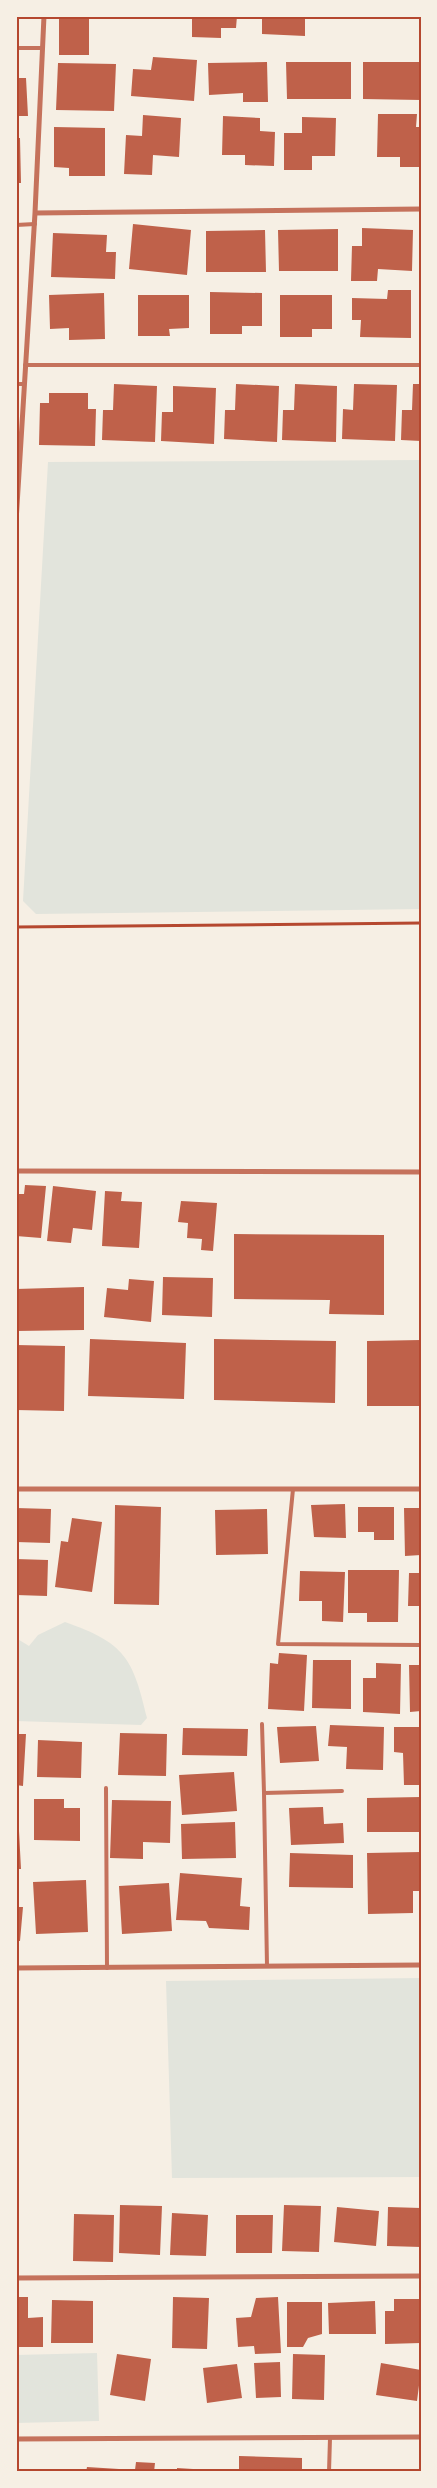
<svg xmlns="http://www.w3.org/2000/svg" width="437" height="2488" font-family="Raleway,sans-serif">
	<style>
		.green { fill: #e2e4dc }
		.building { fill: #bf614a }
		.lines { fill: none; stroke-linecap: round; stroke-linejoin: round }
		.path { stroke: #b5482f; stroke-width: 3 }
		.service { stroke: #c5725c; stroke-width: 4 }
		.minor { stroke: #c5725c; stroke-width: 5 }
		.neatline { fill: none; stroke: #b5482f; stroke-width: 2 }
	</style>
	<rect width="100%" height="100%" fill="#f6efe4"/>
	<path class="green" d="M421,460V909L36,914L23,901L48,462Z
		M65,1622C125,1643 133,1658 147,1718L141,1725L16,1721V1638L29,1646L38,1635Z
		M421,1978V2177L172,2178L166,1981Z
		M97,2353L99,2421L16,2423V2355Z"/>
	<path class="building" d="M59,16H89V55H59Z
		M192,16H237L236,28H221V38L192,37Z
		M262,16H305V36L262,34Z
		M153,57L197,60L194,101L131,96L133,69L151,70Z
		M267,62L268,102H243V93L209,95L208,63Z
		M286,62H351V99H287Z
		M363,62H421V100L363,99Z
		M58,63L116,64L114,111L56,110Z
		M16,78H26L28,116H16Z
		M378,114H417L416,127H421V167H400V157H377Z
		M143,115L181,118L179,157L153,155L152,175L124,174L126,135L142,136Z
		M223,116L260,118V131L275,132L274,166L245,165V155H222Z
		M302,117L336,118L335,156H312V170H284V133H302Z
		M54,127L105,128V176H69V168L54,167Z
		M16,138H20L21,183H16Z
		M133,224L191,230L187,275L129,269Z
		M362,228L413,230L412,271L378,269L377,281H351L352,246H362Z
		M338,229V271H279L278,230Z
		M265,230L266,272H206V231Z
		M53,233L107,235L106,252H116L115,279L51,277Z
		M388,290H411V338L360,337L361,320H352V298L387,299Z
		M210,292L262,293V326H242V334H210Z
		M104,293L105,339L69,340V328L50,329L49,295Z
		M138,295H189V328L169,329L170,336H138Z
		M280,295H332V329H312V337H280Z
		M114,384L157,386L155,442L102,440L103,410H113Z
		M236,384L279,386L277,442L224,439L225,410H235Z
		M295,384L337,386L336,442L282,440L283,410H294Z
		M354,384L397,385L395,441L342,439L343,409L353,410Z
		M413,384H421V441L401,440L402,410H412Z
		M173,386L216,388L214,444L161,441L162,412H173Z
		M49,393H88V409H96L95,446L39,445L40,403H49Z
		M25,1185L46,1186L41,1238L16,1236V1194H24Z
		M53,1186L96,1191L92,1230L73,1228L71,1243L47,1241Z
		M105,1191L122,1192L121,1201L142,1202L139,1248L102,1246Z
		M181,1201L217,1203L213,1251L201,1250L202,1239L187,1238L188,1223L178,1222Z
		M234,1234L384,1235V1315L329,1314L330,1300L234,1299Z
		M163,1277L213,1278L212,1317L162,1315Z
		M129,1279L154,1281L151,1322L104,1317L107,1288L128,1290Z
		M84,1287V1330L16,1331V1289Z
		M90,1339L186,1343L184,1399L88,1396Z
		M214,1339L336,1341L335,1403L214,1400Z
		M421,1340V1406H367V1341Z
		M16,1345L65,1346L64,1411L16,1410Z
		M345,1504L346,1538L314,1537L311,1505Z
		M115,1505L161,1507L159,1605L114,1604Z
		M358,1507H394V1540H374V1532H358Z
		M16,1508L51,1509L50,1543L16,1542Z
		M404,1508H421V1555L405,1556Z
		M267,1509L268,1554L216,1555L215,1510Z
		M72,1518L102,1522L92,1592L55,1587L61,1541L68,1542Z
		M16,1559L48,1560L47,1596L16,1595Z
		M348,1570H399L398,1622H367V1613H348Z
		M300,1571L345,1572L343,1622L322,1621V1601H299Z
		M409,1573H421V1606H408Z
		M279,1653L307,1655L304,1711L268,1709L270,1663L278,1664Z
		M313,1660H351V1709L312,1708Z
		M376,1663L401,1664L400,1714L363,1712V1678H376Z
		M409,1665H421V1711L410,1712Z
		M330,1725L384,1727L383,1770L346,1769L347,1747L328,1746Z
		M316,1726L319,1761L280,1763L277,1727Z
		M394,1727H421V1785H404L403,1753L394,1752Z
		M183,1728L248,1729L247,1756L182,1755Z
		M120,1733L167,1734L166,1776L118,1775Z
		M16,1734H26L23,1786L16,1785Z
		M38,1740L82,1742L81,1778L37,1777Z
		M234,1772L237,1811L182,1815L179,1775Z
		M421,1797V1832H367V1798Z
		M34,1799H64V1808H80V1841L34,1840Z
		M112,1800L171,1801L170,1843L143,1842V1859L110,1858Z
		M323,1807L324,1824L343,1823L344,1843L291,1845L289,1808Z
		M235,1822L236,1858L182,1859L181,1824Z
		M16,1831H19L21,1869H16Z
		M421,1852V1891H413V1913L368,1914L367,1853Z
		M290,1853L353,1855V1888L289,1887Z
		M180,1873L242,1878L240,1906L250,1907L249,1930L209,1928L206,1921L176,1920Z
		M86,1880L88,1932L36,1934L33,1882Z
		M169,1883L172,1931L122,1934L119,1886Z
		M16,1907H23L20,1941H16Z
		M120,2205L162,2206L160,2255L119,2253Z
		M284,2205L321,2206L319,2252L282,2251Z
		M337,2207L379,2211L376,2246L334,2242Z
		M388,2207L421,2208V2247L387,2246Z
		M172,2213L208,2215L206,2256L170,2255Z
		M74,2214L114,2215L113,2262L73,2261Z
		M236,2215H273L272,2253H236Z
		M16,2297H28V2318L43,2317V2347H16Z
		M173,2297L209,2298L207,2349L172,2348Z
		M278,2297L281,2353L255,2354L254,2346L238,2347L236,2318L251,2317L256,2298Z
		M394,2299H421V2343L385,2344V2311H394Z
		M52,2300L93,2301V2343H51Z
		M375,2301L376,2334H329L328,2303Z
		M287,2302H322V2334L308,2338L303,2347H287Z
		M117,2354L151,2359L145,2401L110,2395Z
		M293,2354L325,2355L324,2400L292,2399Z
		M280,2362L281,2397L256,2398L254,2363Z
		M381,2363L421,2370L417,2401L376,2395Z
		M237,2364L242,2398L207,2403L203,2368Z
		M239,2456L302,2458V2472H239Z
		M136,2462L155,2463L154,2472H86L87,2467L135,2470Z
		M177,2468L209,2470V2472H177Z"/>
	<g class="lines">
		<path class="path" d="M16,927L421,923"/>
		<path class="service" d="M16,48H42
			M16,225L35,224
			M25,365H421
			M16,384H24
			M293,1489L278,1644L421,1645
			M262,1724L264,1793
			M106,1788L107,1968
			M267,1966L264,1793L342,1791
			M329,2472L330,2438"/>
		<path class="minor" d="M35,213L421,209
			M16,522L35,213L44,16
			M16,1171L421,1172
			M16,1489H421
			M16,1968L421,1965
			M16,2278L421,2276
			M16,2439L421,2437"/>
	</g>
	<rect width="437" height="2488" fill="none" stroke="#f6efe4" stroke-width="35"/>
	<rect x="18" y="18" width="402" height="2452" class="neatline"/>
</svg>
